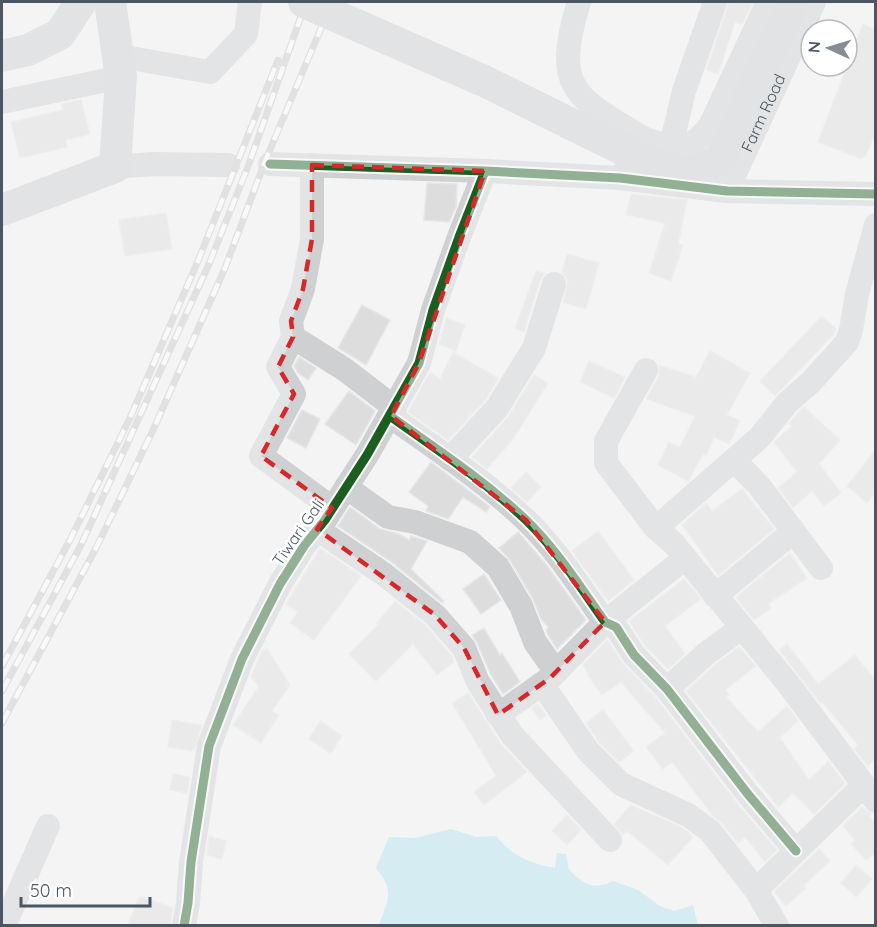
<svg xmlns="http://www.w3.org/2000/svg" width="877" height="927" font-family="Quicksand,sans-serif">
	<style>
		.water { fill: #aee2f0 }
		.building { fill: #ddddde; stroke: #e5e6e7; stroke-width: 1.5 }
		.lines { fill: none; stroke-linecap: round; stroke-linejoin: round }
		.minor { stroke: #ced0d2; stroke-width: 24 }
		.major { stroke: #caced1; stroke-width: 32 }
		.rail-casing { stroke: #c9cacc; stroke-width: 7 }
		.rail { stroke: #fff; stroke-width: 4.5; stroke-dasharray: 14; stroke-linecap: butt }
		.major-bridge { stroke: #caced1; stroke-width: 32 }
		.cycleway-casing { stroke: #fff; stroke-width: 13 }
		.cycleway { stroke: #1b5e20; stroke-width: 9 }
		.marked { fill: none; stroke: #d62828; stroke-width: 4.5; stroke-dasharray: 12 8; stroke-linejoin: round }
		.labels { text-anchor: middle; stroke-width: 5; stroke-linejoin: round; paint-order: stroke }
		.street-label { font-size: 16px; fill: #4a5661; stroke: #fff }
	</style>
	<rect width="100%" height="100%" fill="#f4f4f4"/>
	<path class="water" d="M451,829L476,837L496,836C513,857 530,863 555,868L557,853L566,854L569,870C584,884 593,891 613,881L638,890L660,906L674,911L693,905L698,925H379C388,900 395,891 376,868L389,837L415,838Z"/>
	<path class="building" d="M729,2H753L742,24L735,22L718,74L706,70Z
		M863,24L876,30V132L866,155L861,159L818,142Z
		M81,100L90,134L66,140L67,147L20,158L11,122L63,110L61,104Z
		M427,183L457,184L456,207L449,222L424,220Z
		M631,194L687,200L678,244L683,245L671,281L649,273L665,223L626,215Z
		M166,213L172,249L125,256L119,220Z
		M567,254L599,263L586,309L563,302L568,281L562,273Z
		M536,271L545,273L540,280L524,332L515,328Z
		M362,305L390,320L366,365L338,348Z
		M822,316L836,329L834,334L775,396L760,381Z
		M446,318L465,325L456,351L439,344Z
		M710,351L750,373L727,415L740,421L729,444L714,437L706,456L703,454L688,481L658,465L669,442L680,447L695,416L646,399L659,376V365L696,377Z
		M453,352L498,378L486,399L448,440L408,412L430,372L440,379Z
		M299,357L316,368L308,380L298,373L294,366Z
		M589,361L625,377L614,398L580,382Z
		M534,375L548,383L513,439L487,469L472,457L508,417Z
		M349,391L375,411L356,445L325,424Z
		M804,407L840,440L819,464L841,493L824,506L812,491L793,508L778,488L797,472L774,442L792,426L789,423Z
		M302,410L320,419L306,448L287,438Z
		M876,449V492L867,503L847,486Z
		M431,462L490,507L486,512L463,497L448,519L426,511L428,506L409,492Z
		M526,472L541,487L527,502L511,488Z
		M742,489L774,529L718,575L682,525L706,503L712,511Z
		M350,507L380,529L399,534L409,540L411,536L427,541L411,569L444,601L442,603L393,563L338,526Z
		M598,531L634,580L608,601L572,551Z
		M518,532L545,563L586,620L557,649L548,635L546,630L548,627L541,619L533,599L510,560L499,548Z
		M320,548L361,576L314,640L290,623L298,612L286,604Z
		M790,553L807,578L768,604L771,608L754,620L736,597Z
		M484,574L501,600L481,614L463,589Z
		M684,579L701,599L665,626L685,654L668,669L645,646L629,621Z
		M395,601L425,625L452,656L454,662L437,675L413,644L376,681L349,654L379,624L377,623Z
		M484,628L500,655L502,653L520,682L503,694L491,675L477,643L472,635Z
		M607,640L624,665L656,698L736,802L777,850L765,862L745,837L738,843L721,822L713,816L672,762L663,769L646,747L665,733L621,682L602,695L587,674L588,673L583,665Z
		M787,644L818,684L855,655L876,681V759L868,766L854,749L858,745L822,702L820,703L779,650Z
		M739,647L756,666L725,690L729,695L726,697L758,732L787,706L798,721L780,738L809,780L828,761L845,784L814,814L793,793L778,807L686,691L716,664Z
		M267,649L290,685L272,711L279,715L261,743L233,725L259,686L251,677L262,651Z
		M468,693L500,743L527,772L484,805L474,792L496,776L452,703Z
		M538,704L546,715L540,720L532,708Z
		M603,710L634,751L619,762L599,742L586,723Z
		M172,720L202,725L194,751L168,747Z
		M320,721L342,736L331,753L309,739Z
		M173,774L190,777L187,793L170,790Z
		M631,805L681,827L693,837L668,865L627,831L623,835L614,824Z
		M862,807L871,814L869,816L876,823V852L866,860L851,844L855,840L843,826Z
		M567,815L581,830L567,845L552,831Z
		M209,836L226,841L222,859L207,855Z
		M819,849L830,861L804,885L806,888L786,906L774,892Z
		M856,865L872,879L856,897L841,883Z
		M140,896L173,908L170,926H127Z"/>
	<g class="lines">
		<g class="minor">
			<path d="M579,2C553,88 573,96 643,138"/>
			<path d="M119,56L210,72L246,34L250,2"/>
			<path d="M2,102L121,77"/>
			<path d="M671,146L684,91L715,2"/>
			<path d="M270,164L485,171L620,178L727,191L876,194"/>
			<path d="M312,165V239L303,289L291,321L293,337L344,369L395,408"/>
			<path d="M115,167L153,164L228,165"/>
			<path d="M626,168L643,138C673,150 689,154 710,126L768,2"/>
			<path id="s1" d="M727,191L814,2"/>
			<path d="M293,337L278,367L294,394L261,456L332,508"/>
			<path d="M646,370L606,441V463L654,526L674,544L789,685L876,801"/>
			<path d="M390,416C436,449 485,481 526,520C557,550 580,587 605,622L616,627L634,655L667,689L747,793L796,851"/>
			<path d="M450,459L497,408L534,348L554,284"/>
			<path d="M734,460L760,487L821,568"/>
			<path d="M346,487L388,517L415,522L470,542L498,567L521,606L535,642L556,672"/>
			<path d="M656,528L760,437L787,403L811,382L847,342L851,330L857,294L876,225"/>
			<path d="M317,529L385,575L435,615L464,648L478,682L512,735L610,840"/>
			<path d="M715,596L794,531"/>
			<path d="M542,684L588,751L621,784L688,815L710,831L756,890L777,926"/>
			<path d="M667,689L707,653L741,628"/>
			<path d="M498,715L550,678L605,622L685,558"/>
			<path d="M756,890L864,785"/>
			<path d="M4,926L48,826"/>
			<path d="M184,926L188,903L191,862L209,746L242,659L280,584L304,546L325,520L367,455L419,363L433,310L459,237L485,171"/>
		</g>
		<path class="major" d="M2,56L28,50L60,34L81,2
			M2,210L115,167L121,77L110,2"/>
		<defs>
			<path id="rail" d="M2,666L70,540L130,418L198,261L278,60
				M2,691L81,545L209,264L249,164L306,2
				M2,723L96,548L154,428L225,268L264,164L332,2"/>
		</defs>
		<use href="#rail" class="rail-casing"/>
		<use href="#rail" class="rail"/>
		<path class="major-bridge" d="M304,2L484,81L644,160L675,171H694L707,166L719,159L729,143L793,2"/>
		<defs>
			<path id="cycleway" d="M270,164L485,171L620,178L727,191L876,194
				M390,416C436,449 485,481 526,520C557,550 580,587 605,622L616,627L634,655L667,689L747,793L796,851
				M184,926L188,903L191,862L209,746L242,659L280,584L304,546L325,520L367,455L419,363L433,310L459,237L485,171"/>
		</defs>
		<use href="#cycleway" class="cycleway-casing"/>
		<use href="#cycleway" class="cycleway"/>
	</g>
	<path d="M0 0H877V927H0ZM312,165L485,171L419,363L391,416L526,520L605,622L550,678L498,715L464,648L435,615L317,529L332,508L261,456L294,394L278,367L293,337L291,321L303,289L312,239Z" fill="#f4f4f4" fill-opacity=".55" fill-rule="evenodd"/>
	<path class="marked" d="M312,165L485,171L419,363L391,416L526,520L605,622L550,678L498,715L464,648L435,615L317,529L332,508L261,456L294,394L278,367L293,337L291,321L303,289L312,239Z"/>
	<g class="labels">
		<g class="street-label">
			<text dy="6" stroke="none"><textPath href="#s1" startOffset="86">Farm Road</textPath></text>
			<text transform="translate(298 532) rotate(-55)" y="6">Tiwari Gali</text>
		</g>
	</g>
	<rect width="877" height="927" fill="none" stroke="#4a5661" stroke-width="6"/>
	<g transform="translate(829 48) rotate(274)"><circle r="28" fill="#ffffff" stroke="#b7bbc0" stroke-width="1.5"/>
	<path d="M0-4.5L10 22L0 15L-10 22Z" fill="#868d94"/>
	<text y="-9" font-size="16" font-weight="bold" text-anchor="middle" fill="#4a5661">N</text>
	</g>
	<path d="M21 897v9h129v-9" fill="none" stroke="#4a5661" stroke-width="3"/>
	<text x="30" y="897" font-size="18" fill="#4a5661" stroke="#ffffff" stroke-width="4.5" paint-order="stroke">50 m</text>
</svg>
